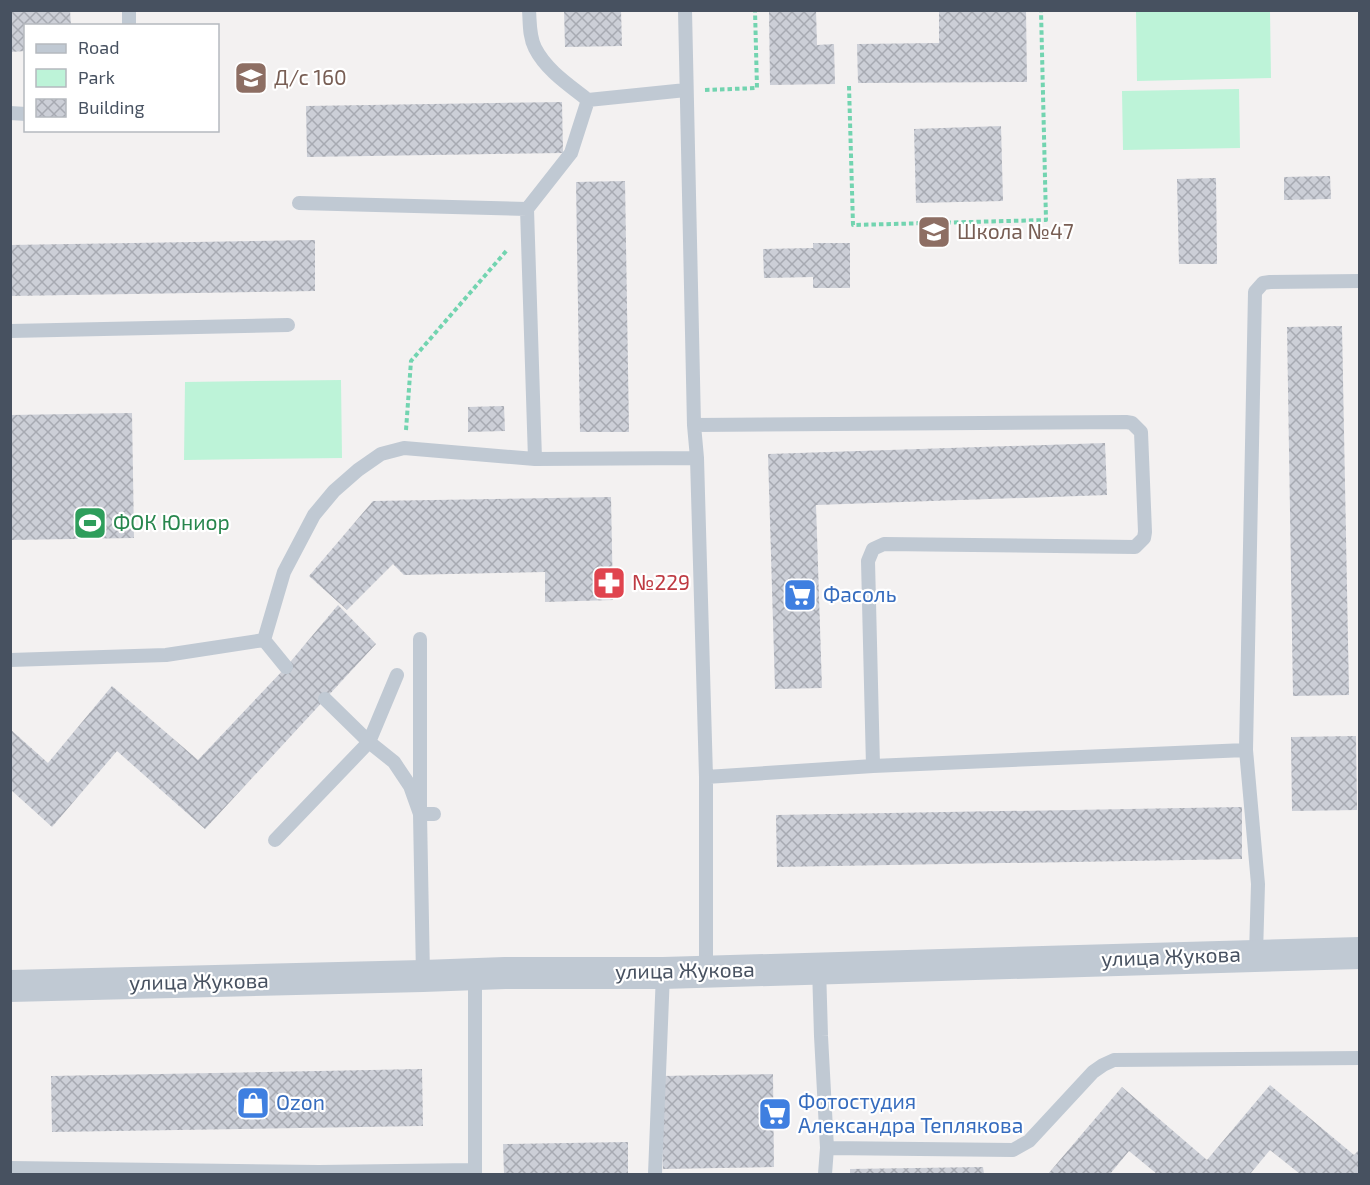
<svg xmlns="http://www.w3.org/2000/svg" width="1370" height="1185" font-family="'Exo 2',sans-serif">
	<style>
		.park { fill: #bdf3d8 }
		.building { fill: url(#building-cross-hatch) }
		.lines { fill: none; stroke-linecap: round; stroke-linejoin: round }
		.path { stroke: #72d4b0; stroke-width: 4; stroke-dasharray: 4.5 3; stroke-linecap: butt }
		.service { stroke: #c0c9d3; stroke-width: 14 }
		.tertiary { stroke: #c0c9d3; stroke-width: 32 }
		.labels { text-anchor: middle; stroke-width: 4.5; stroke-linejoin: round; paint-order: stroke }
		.education-label { font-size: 21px; fill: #785e54; stroke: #fff; text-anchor: start }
		.leisure-label { font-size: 21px; fill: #27864d; stroke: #fff; text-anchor: start }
		.health-label { font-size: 21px; fill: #be3a42; stroke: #fff; text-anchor: start }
		.shop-label { font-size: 21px; fill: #366cbe; stroke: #fff; text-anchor: start }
		.street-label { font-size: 21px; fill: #475160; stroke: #fff }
	</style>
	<defs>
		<pattern id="building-cross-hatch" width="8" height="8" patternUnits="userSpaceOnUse" patternTransform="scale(1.5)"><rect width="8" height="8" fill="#cccfd7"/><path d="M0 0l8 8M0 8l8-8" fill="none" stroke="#a7aab2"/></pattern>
	</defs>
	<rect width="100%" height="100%" fill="#f3f1f1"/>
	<path class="park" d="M1136,11H1270L1271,78L1137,81Z
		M1239,89L1240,148L1123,150L1122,91Z
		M341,380L342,458L184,460L185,382Z"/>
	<path class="building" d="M10,10H70L71,26H26V51L10,52Z
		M564,10H621L622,46L565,47Z
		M769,10H816L817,45L834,44L835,84L770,85Z
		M939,10H1026L1027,82L858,83L857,44L939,43Z
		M562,102L563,153L307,157L306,106Z
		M1001,126L1003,201L916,203L914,129Z
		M1330,176L1331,199L1284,200V177Z
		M1216,178L1217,264H1179L1177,179Z
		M625,181L629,432H580L576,182Z
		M315,240V291L10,296V245Z
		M813,243H850V288H813V277L764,278L763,249L813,248Z
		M1342,326L1349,695L1293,696L1287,327Z
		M504,406L505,431L468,432V407Z
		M132,413L134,538L11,540L10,415Z
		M1105,443L1107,495L816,505L822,688L775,689L768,454Z
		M611,497L613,600L545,602V572L404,575L393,564L347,610L309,576L373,501Z
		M338,605L376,644L205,829L117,751L52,827L10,789V729L48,763L112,686L198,760L286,667Z
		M1356,736L1357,810L1292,811L1291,737Z
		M1242,807V859L777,867L776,815Z
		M422,1069L423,1126L52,1132L51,1076Z
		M773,1074L774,1167L663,1169L661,1076Z
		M1270,1085L1354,1155L1360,1149V1174H1300L1270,1150L1250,1174H1157L1129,1151L1110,1174H1048L1122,1087L1207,1160Z
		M628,1142V1174H504L503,1144Z
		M983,1167L984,1174H850V1169Z"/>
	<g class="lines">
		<path class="path" d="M849,86L853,225L1046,220L1041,10
			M705,90L757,88L755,10
			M406,430L411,361L508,249"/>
		<path class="service" d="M129,10V26
			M529,10C530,23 529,36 535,48C546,70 569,85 588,100L686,90
			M685,10L694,425L697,458L706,777V971
			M10,113L26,114
			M299,203L527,209L535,459
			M527,209L571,153L588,100
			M10,331L288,325
			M694,425L1126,422L1132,423L1141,432L1145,532L1144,538L1135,547L884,544L873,549L868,561L873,766
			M420,639V814H434
			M10,660L166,655L264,640
			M286,667L264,640L284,572L314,515L334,491L358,470L381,454L404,448L535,459L697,458
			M325,699L369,742L394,762L410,786L420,814L423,976
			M706,777L873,766L1246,750
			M275,840L369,742L397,675
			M1256,954L1258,884L1246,750L1255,292L1263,283L1270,282L1360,281
			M819,967L821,1036L827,1148L825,1174
			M827,1148L1013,1150L1029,1141L1093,1072L1103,1065L1114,1060L1360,1058
			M10,1168L319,1172L474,1170
			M475,1174V973
			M655,1174L663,973"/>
		<path class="tertiary" d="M10,986L423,976L505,973H663L1360,953"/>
	</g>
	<defs>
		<symbol id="school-square" viewBox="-11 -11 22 22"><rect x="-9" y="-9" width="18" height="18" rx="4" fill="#8d6e63" stroke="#fff"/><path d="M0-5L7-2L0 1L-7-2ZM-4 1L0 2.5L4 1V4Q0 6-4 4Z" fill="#fff"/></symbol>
		<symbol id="stadium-square" viewBox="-11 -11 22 22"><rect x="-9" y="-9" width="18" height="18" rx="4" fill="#2e9e5b" stroke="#fff"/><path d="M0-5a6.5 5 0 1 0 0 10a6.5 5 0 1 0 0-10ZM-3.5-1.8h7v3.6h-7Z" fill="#fff"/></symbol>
		<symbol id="pharmacy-square" viewBox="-11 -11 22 22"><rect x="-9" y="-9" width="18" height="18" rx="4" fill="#e0444e" stroke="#fff"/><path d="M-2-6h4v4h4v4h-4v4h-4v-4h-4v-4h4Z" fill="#fff"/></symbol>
		<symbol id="supermarket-square" viewBox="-11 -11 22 22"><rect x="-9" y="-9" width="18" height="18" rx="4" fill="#3f7fe0" stroke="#fff"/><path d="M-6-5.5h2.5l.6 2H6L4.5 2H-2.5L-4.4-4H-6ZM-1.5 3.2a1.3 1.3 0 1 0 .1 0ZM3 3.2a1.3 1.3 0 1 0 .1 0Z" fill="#fff"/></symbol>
		<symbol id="shop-square" viewBox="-11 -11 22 22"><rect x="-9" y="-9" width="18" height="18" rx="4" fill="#3f7fe0" stroke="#fff"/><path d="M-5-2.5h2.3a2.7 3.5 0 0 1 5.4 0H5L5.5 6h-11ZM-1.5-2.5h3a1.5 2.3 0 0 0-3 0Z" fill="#fff"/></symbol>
	</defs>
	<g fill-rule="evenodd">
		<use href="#school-square" x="232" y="59" width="38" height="38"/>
		<use href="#school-square" x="915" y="213" width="38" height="38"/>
		<use href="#stadium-square" x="71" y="504" width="38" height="38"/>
		<use href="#pharmacy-square" x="590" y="564" width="38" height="38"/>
		<use href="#supermarket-square" x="781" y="576" width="38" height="38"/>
		<use href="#shop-square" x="234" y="1084" width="38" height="38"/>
		<use href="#supermarket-square" x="756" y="1095" width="38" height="38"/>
	</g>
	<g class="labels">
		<g class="education-label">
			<text x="274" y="85">Д/с 160</text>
			<text x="957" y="239">Школа №47</text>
		</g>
		<g class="leisure-label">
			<text x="113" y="530">ФОК Юниор</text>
		</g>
		<g class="health-label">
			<text x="632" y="590">№229</text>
		</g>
		<g class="shop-label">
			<text x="823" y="602">Фасоль</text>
			<text x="798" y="1109">Фотостудия<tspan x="798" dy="24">Александра Теплякова</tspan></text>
			<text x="276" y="1110">Ozon</text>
		</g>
		<g class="street-label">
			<text transform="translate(1171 957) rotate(-2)" y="7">улица Жукова</text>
			<text transform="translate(685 971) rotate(-1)" y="7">улица Жукова</text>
			<text transform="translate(199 982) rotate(-1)" y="7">улица Жукова</text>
		</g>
	</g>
	<rect width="1370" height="1185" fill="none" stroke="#475160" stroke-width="24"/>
	<rect x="24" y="24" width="195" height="108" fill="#ffffff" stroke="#b5b9bf" stroke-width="1.5"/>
	<rect x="36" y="44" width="30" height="9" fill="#c0c9d3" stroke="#b5b9bf" stroke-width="1.5"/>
	<text x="78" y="54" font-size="18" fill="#475160">Road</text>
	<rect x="36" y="69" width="30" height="18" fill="#bdf3d8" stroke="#b5b9bf" stroke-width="1.5"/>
	<text x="78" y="84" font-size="18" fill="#475160">Park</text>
	<rect x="36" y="99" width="30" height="18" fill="url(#building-cross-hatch)" stroke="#b5b9bf" stroke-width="1.5"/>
	<text x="78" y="114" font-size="18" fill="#475160">Building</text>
</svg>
